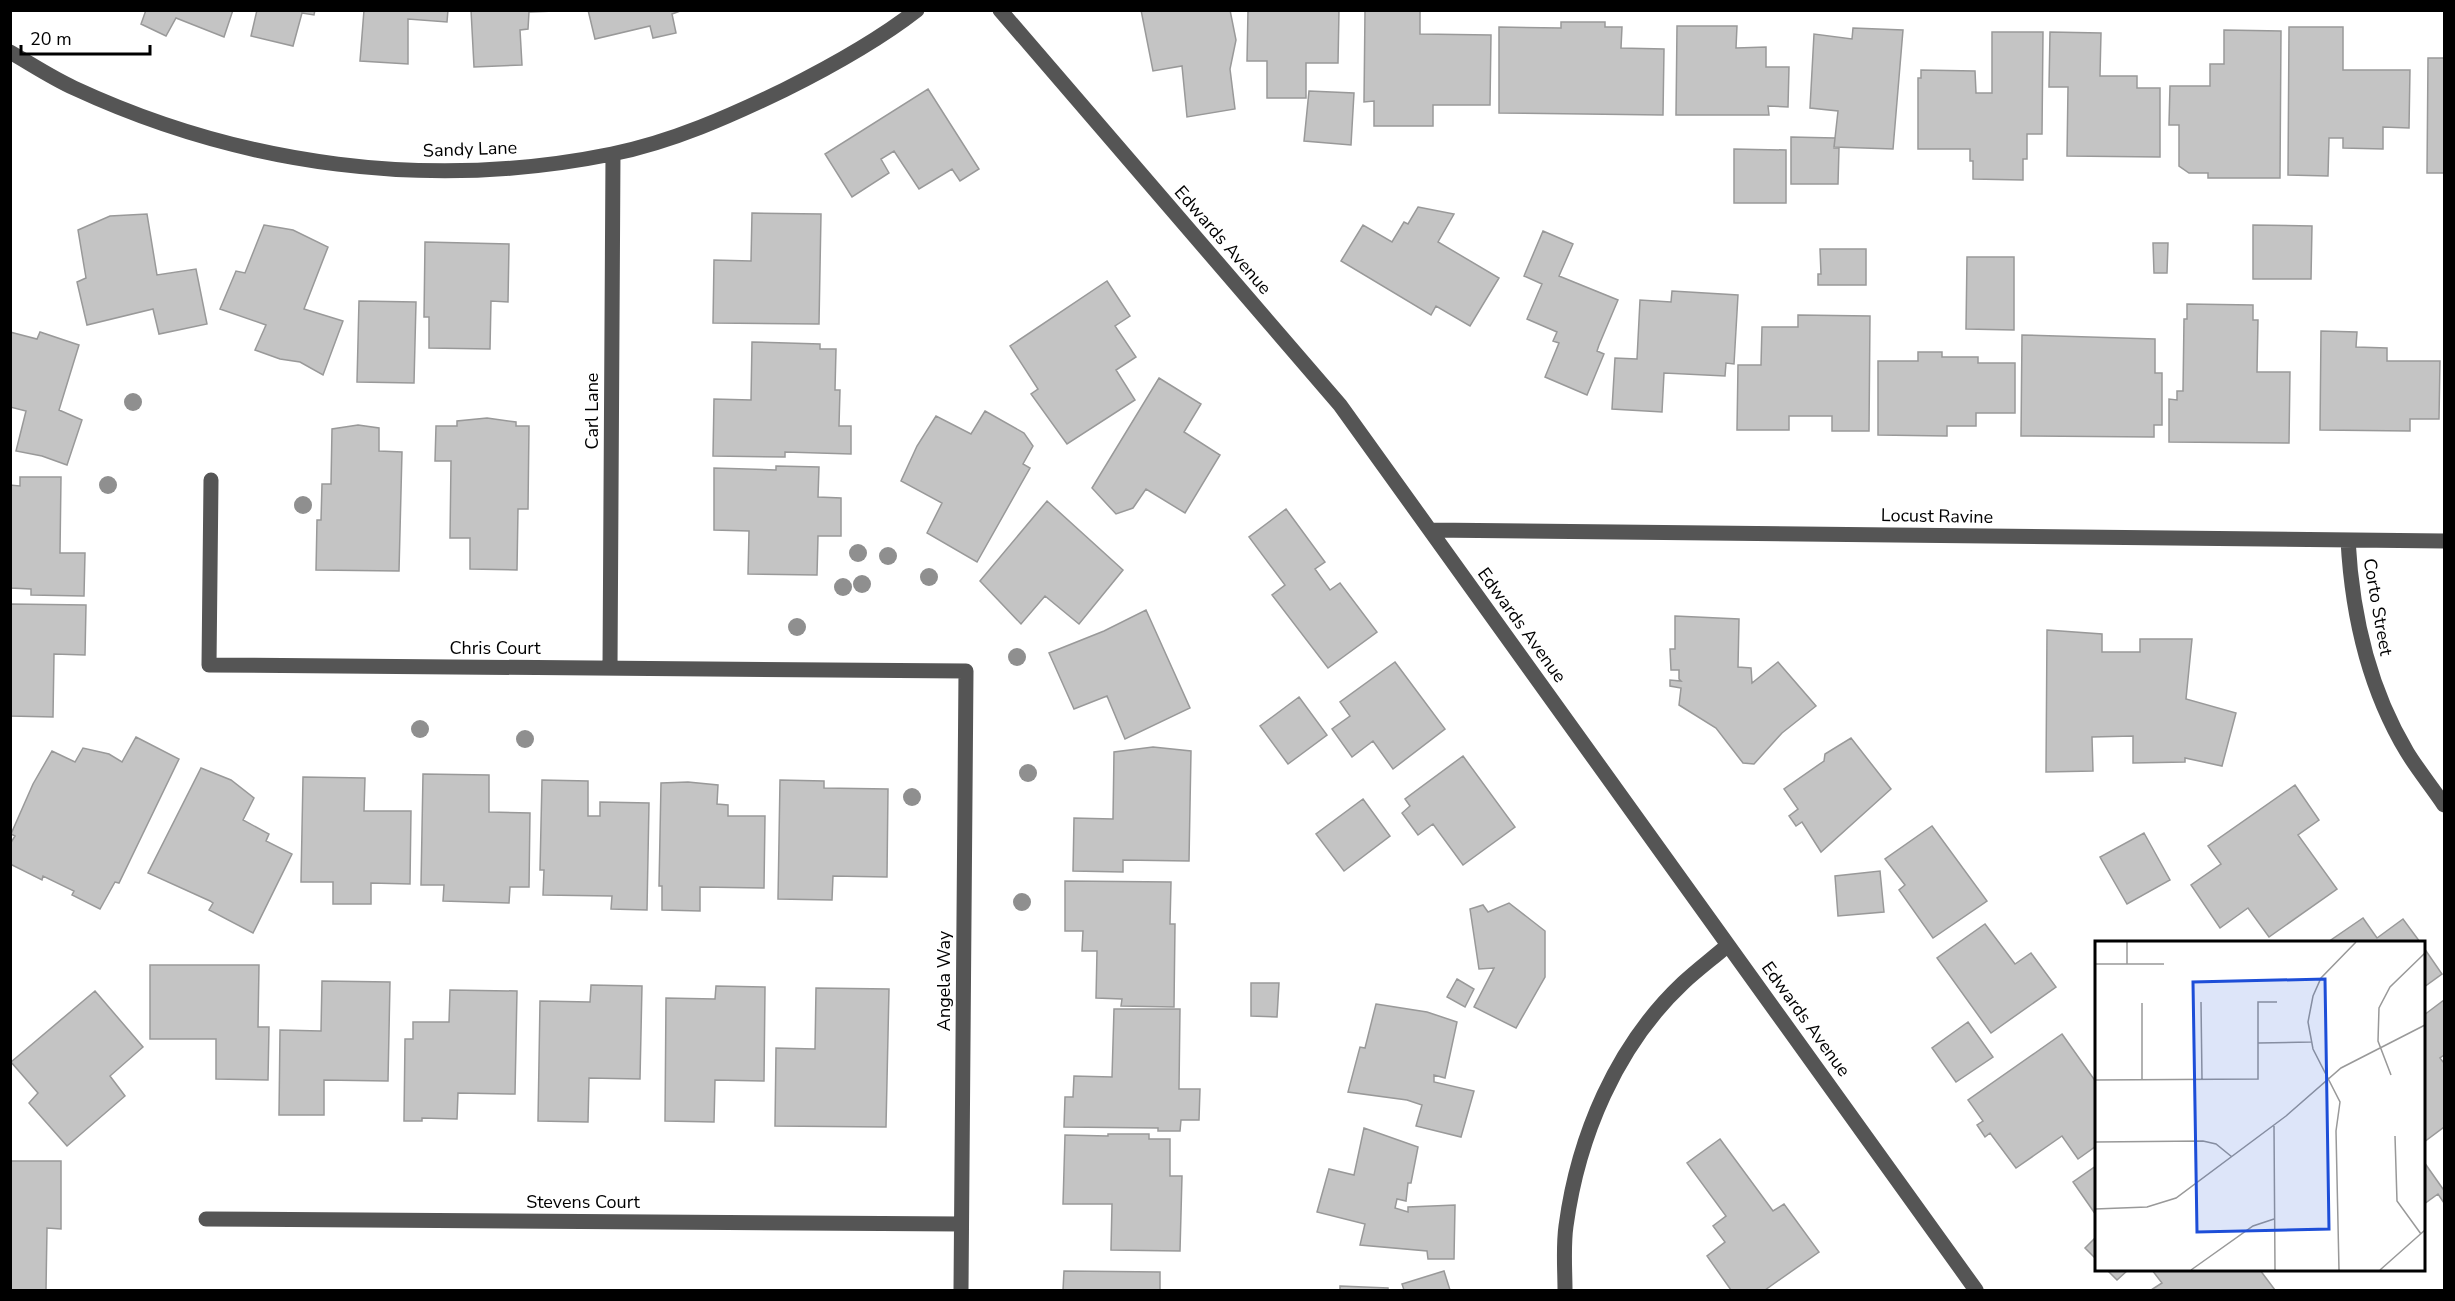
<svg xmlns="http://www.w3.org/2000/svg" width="2455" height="1301" font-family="'Nunito Sans',sans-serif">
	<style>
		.building { fill: #c4c4c4; stroke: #999; stroke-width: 1.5 }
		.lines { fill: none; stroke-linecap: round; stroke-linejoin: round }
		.minor { stroke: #555; stroke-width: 15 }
		.tree { fill: #8f8f8f }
		.labels { text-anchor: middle; stroke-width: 4.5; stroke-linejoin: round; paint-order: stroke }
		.street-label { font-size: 18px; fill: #000; stroke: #fff }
		.inset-road { fill: none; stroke: #999; stroke-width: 1.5 }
		.view { fill: #1d4ed8; fill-opacity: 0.15; stroke: #1d4ed8; stroke-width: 3 }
		.inset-edge { fill: none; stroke: #000; stroke-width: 3 }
	</style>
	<rect width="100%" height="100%" fill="#fff"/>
	<path class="building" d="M146,10H233L224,37L176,18L166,36L141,24Z
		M257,10H315L314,15L302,13L293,46L251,36Z
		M364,10H448L447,22L408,19V64L360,61Z
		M471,10H555V11L529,12L528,29L520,30L522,65L474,67Z
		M588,10H683L672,14L676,33L653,38L650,26L595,39Z
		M1141,10H1230L1236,40L1230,69L1235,109L1187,117L1182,66L1153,71Z
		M1248,10H1339L1338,63H1306V98H1267V61H1247Z
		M1365,10H1420V34L1491,35L1490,105H1433V126H1374V101L1364,102Z
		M1561,22H1605V27H1622L1621,48L1664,49L1663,115L1499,113V27L1561,28Z
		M1677,26H1737L1736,48L1766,47V67H1789L1788,107L1768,106L1769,115H1676Z
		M2289,27H2343V70H2410L2409,128L2383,127V149L2343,148V138H2329L2328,176L2288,175Z
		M1853,28L1903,30L1893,149L1834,147L1838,111L1810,108L1814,34L1852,39Z
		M2224,30L2281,31L2280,178H2208V173H2189L2179,166V125H2169L2170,86H2210V64H2224Z
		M1992,32H2043L2042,134H2027V159H2023V180L1973,179V161H1970V149H1918V78H1921V70L1975,71L1976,93H1992Z
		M2050,32L2101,33L2100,76H2137V88H2160V157L2067,156L2068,87H2049Z
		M2428,58H2444V173H2427Z
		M928,89L979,169L960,181L952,169L919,189L894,151L881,159L889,173L852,197L825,154Z
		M1309,91L1354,93L1351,145L1304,141Z
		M1791,137L1835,138L1834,148H1839L1838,184H1791Z
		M1734,149L1786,150V203H1734Z
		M1418,207L1454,214L1438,242L1499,278L1470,326L1436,306L1431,315L1341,261L1363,225L1392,242L1404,222L1408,224Z
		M752,213L821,214L819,324L713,323L714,260L751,261Z
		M147,214L157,275L196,269L207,324L159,334L153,309L87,325L77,282L86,278L78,230L110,216Z
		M264,225L293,230L328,247L304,309L343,321L323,375L300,362L280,359L255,350L266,325L220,309L236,271L245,273Z
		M2253,225L2312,226L2311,279H2253Z
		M1543,231L1573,244L1559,276L1618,300L1599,345L1597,351L1604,354L1587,395L1545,377L1559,343L1553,341L1557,332L1527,319L1542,284L1524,276Z
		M425,242L509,244L508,302L491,301L490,349L429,348V317H424Z
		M2153,243H2168L2167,273H2154Z
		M1820,249H1866V285H1818V274H1821Z
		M1967,257H2014V330L1966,329Z
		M1107,281L1130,316L1115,326L1136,357L1116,370L1135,400L1067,444L1031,394L1038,389L1010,346Z
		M1672,291L1738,295L1734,364L1726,363L1725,376L1664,373L1662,412L1612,409L1615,358L1637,359L1640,300L1671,302Z
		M359,301L416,302L414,383L357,382Z
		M2187,304L2253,305V320H2258L2257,372H2290L2289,443L2169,442V399L2177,400V391H2183L2184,319H2187Z
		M1798,315L1870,316L1869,431H1832V416H1789V430H1737L1738,365H1761L1762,327H1798Z
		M2321,331L2357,332L2356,347L2387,348V361H2440L2439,419H2410V431L2320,430Z
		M10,332L37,339L40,332L79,345L59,410L82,420L67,465L42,456L16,451L26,411L10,407Z
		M2022,335L2155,339V373H2162V425H2154V437L2021,436Z
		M752,342L820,344V349H836L835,390H840L839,426H851V454L785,452V457L713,456L714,399L751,400Z
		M1918,352H1942V357H1978V363H2015V413H1976V426H1947V436L1878,435V361H1918Z
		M1159,378L1201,404L1184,432L1220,455L1185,513L1146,489L1133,508L1116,514L1092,488Z
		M985,411L1024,433L1033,446L1023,464L1030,468L977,562L927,533L942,503L901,481L917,446L936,416L971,434Z
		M487,418L516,422V426H529L528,509H518L517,570L470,569V538H450L451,461H435L436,426H457V421Z
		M358,425L379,428V451L402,452L399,571L316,570L317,520H321L322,484H331L332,429Z
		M776,466L819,467L818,497L841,498V536H818L817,575L748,574L749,531L714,530V468L776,470Z
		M20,477H61L60,553H85L84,596L31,595V589L10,588V485L20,486Z
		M1047,501L1123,570L1079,624L1045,596L1021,624L980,581Z
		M1286,509L1325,562L1315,569L1330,590L1340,583L1377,632L1328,668L1272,595L1285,585L1249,537Z
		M10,604L86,605L85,655L54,654L53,717L10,716Z
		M1146,610L1190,708L1125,739L1107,696L1074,709L1049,653L1104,631Z
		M1675,616L1739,619L1738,667L1751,668L1752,683L1778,662L1816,706L1782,733L1754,764L1743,763L1716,728L1679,705L1681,688L1670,686V680L1681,681L1679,679V670H1671L1670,649H1675Z
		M2047,630L2102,634V652H2140V639H2192L2186,699L2236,713L2222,766L2185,758V762L2133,763V736L2092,737L2093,771L2046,772Z
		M1395,662L1445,729L1393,769L1373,741L1352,757L1332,729L1350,716L1340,702Z
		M1299,697L1327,735L1288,764L1260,726Z
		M136,737L179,759L119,883L115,882L100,909L72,895L74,891L43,876L42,880L10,864V844L15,836L11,834L33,784L52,751L75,762L83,748L109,754L122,762Z
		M1851,738L1891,789L1821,852L1802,822L1796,826L1789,816L1798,809L1784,789L1824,761L1825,754Z
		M1153,747L1191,751L1189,861L1123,860V872L1073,871L1074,818L1113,819L1114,752Z
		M1463,756L1515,827L1463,865L1433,824L1418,835L1402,813L1410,806L1405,799Z
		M201,768L231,780L254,798L243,820L269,834L266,841L292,854L253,933L209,910L213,903L210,901L148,873Z
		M423,774L489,775V812L530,813L529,887H510L509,903L443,901L444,885H421Z
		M303,777L365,778L364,811H411L410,884L371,883V904H333V882H301Z
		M542,780L588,781V816H600V802L649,803L647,910L611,909L612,896L543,895L544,870H540Z
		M780,780L824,781V788L888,789L887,877L833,876L832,900L778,899Z
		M688,782L718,785L717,804L728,805V816H765L764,888L700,887V911L662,910V886H659L661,783Z
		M2295,785L2319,820L2298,835L2337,889L2269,937L2248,908L2220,928L2191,885L2221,864L2208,846Z
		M1363,799L1390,836L1344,871L1316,834Z
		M1932,826L1987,901L1933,938L1899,890L1905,885L1885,859Z
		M2144,833L2170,880L2127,904L2100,857Z
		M1880,871L1884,912L1838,916L1835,876Z
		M1065,881L1171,882L1170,924H1175L1174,1007L1121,1006L1122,999L1096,998L1097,951H1082L1083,931H1065Z
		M1509,903L1545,931V977L1516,1028L1474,1007L1494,968L1479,969L1470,909L1483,905L1488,912Z
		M2363,918L2377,938L2403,919L2420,942H2328Z
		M1985,924L2015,964L2031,953L2056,987L1991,1033L1937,958Z
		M2424,948L2442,974L2424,987Z
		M150,965H259L258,1027H269L268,1080L216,1079V1039H150Z
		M1457,979L1474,989L1465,1007L1447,997Z
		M322,981L390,982L388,1081L324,1080V1115H279L280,1030L321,1031Z
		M1251,983H1279L1277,1017L1251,1016Z
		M591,985L642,986L640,1079L589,1078L588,1122L538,1121L540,1001L590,1002Z
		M716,986L765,987L764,1081L715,1080L714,1122L665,1121L666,998L715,999Z
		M816,988L889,989L886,1127L775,1126L776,1048L815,1049Z
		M450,990L517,991L515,1094L458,1093L457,1119L422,1118V1121H404L405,1039H413V1022H449Z
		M95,991L143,1047L110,1076L125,1096L67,1146L29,1103L38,1093L11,1062Z
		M2444,1000V1055L2440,1058L2444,1063V1127L2424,1142V1015Z
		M1376,1004L1427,1012L1457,1022L1445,1078L1434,1075V1082L1474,1091L1461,1137L1416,1126L1422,1105L1407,1100L1348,1092L1360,1047L1365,1048Z
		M1114,1009H1180L1179,1089H1200L1199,1120H1181L1180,1131H1158V1128L1064,1127L1065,1097H1073L1074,1076L1112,1077Z
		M1968,1022L1993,1057L1956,1082L1932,1048Z
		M2062,1034L2096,1082V1146L2078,1159L2062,1136L2016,1168L1990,1133L1985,1137L1977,1125L1983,1121L1968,1100Z
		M1364,1128L1418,1147L1411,1183H1408L1406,1201L1397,1199L1395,1208L1408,1212V1207L1455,1205L1454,1259H1428L1427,1251L1360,1245L1365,1224L1317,1212L1329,1169L1354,1175Z
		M1108,1134H1149V1139H1170V1176H1182L1180,1251L1111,1250L1112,1204H1063L1065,1135L1108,1136Z
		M1720,1139L1773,1211L1784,1204L1819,1252L1765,1290H1731L1707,1256L1725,1242L1713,1226L1726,1216L1687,1163Z
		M10,1161H61V1229L47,1228L46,1290H10Z
		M2424,1162L2443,1189L2444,1188V1203L2438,1194L2424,1204Z
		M2096,1166V1215L2073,1182Z
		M2096,1237V1259L2085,1248Z
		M2107,1270H2128L2117,1280Z
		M2152,1270H2260L2275,1290H2151L2162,1283Z
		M1064,1271L1160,1272V1290H1063Z
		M1444,1271L1450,1290H1404L1402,1284Z
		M1340,1286L1388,1288V1290H1340Z"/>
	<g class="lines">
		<path class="minor" d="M1000,10L1340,405L1976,1290
			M10,52C31,64 52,78 74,88C242,166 430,191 612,154C672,142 730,116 784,90C830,67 876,42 917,10
			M211,480L209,665L966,671L961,1290
			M1430,530L2444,541
			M2348,540C2352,615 2368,687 2407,752C2418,770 2432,787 2444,805
			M610,668L613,154
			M206,1219L961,1224
			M1565,1290C1565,1270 1563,1247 1566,1226C1578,1137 1616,1046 1683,983C1697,970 1713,958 1728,945"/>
	</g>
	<g class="tree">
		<circle cx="133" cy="402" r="9"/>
		<circle cx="108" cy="485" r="9"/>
		<circle cx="303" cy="505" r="9"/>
		<circle cx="858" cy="553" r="9"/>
		<circle cx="888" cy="556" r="9"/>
		<circle cx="929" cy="577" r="9"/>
		<circle cx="862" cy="584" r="9"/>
		<circle cx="843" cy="587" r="9"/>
		<circle cx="797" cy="627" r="9"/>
		<circle cx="1017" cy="657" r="9"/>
		<circle cx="420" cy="729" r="9"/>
		<circle cx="525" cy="739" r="9"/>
		<circle cx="1028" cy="773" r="9"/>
		<circle cx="912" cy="797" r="9"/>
		<circle cx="1022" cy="902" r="9"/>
	</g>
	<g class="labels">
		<g class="street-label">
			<text transform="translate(470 149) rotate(-2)" y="6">Sandy Lane</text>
			<text transform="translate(1223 240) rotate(49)" y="6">Edwards Avenue</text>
			<text transform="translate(592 411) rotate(-90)" y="6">Carl Lane</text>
			<text transform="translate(1937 516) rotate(1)" y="6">Locust Ravine</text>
			<text transform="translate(2378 607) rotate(80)" y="6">Corto Street</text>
			<text transform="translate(1522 625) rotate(54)" y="6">Edwards Avenue</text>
			<text x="495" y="654">Chris Court</text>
			<text transform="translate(944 981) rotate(-90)" y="6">Angela Way</text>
			<text transform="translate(1806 1019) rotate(54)" y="6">Edwards Avenue</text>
			<text x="583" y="1208">Stevens Court</text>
		</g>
	</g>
	<g transform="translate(2095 941)">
		<rect width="330" height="330" fill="#fff"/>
		<path class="inset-road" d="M0,23H69M32,23V1M106,61L107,138M47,62V139M163,102L216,101M296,134L283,100L284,67L295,46L330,12M0,139L163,138V61H182M179,185L180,329M300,195L302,260L326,293M0,201L108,200L121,203L137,216M0,268L52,266L81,257L191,175L246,127L330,84M96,329L158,285L179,278M244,329L241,190L245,161L218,108L213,81L218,55L226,37L261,1M285,329L330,289"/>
		<path class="view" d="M230,38L234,288L102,291L98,41Z"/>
		<rect width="330" height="330" class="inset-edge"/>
	</g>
	<rect width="2455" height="1301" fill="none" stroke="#000000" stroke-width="24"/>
	<path d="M21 45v9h129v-9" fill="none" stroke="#000000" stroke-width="3"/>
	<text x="30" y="45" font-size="18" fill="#000000" stroke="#ffffff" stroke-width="4.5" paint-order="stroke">20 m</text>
</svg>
